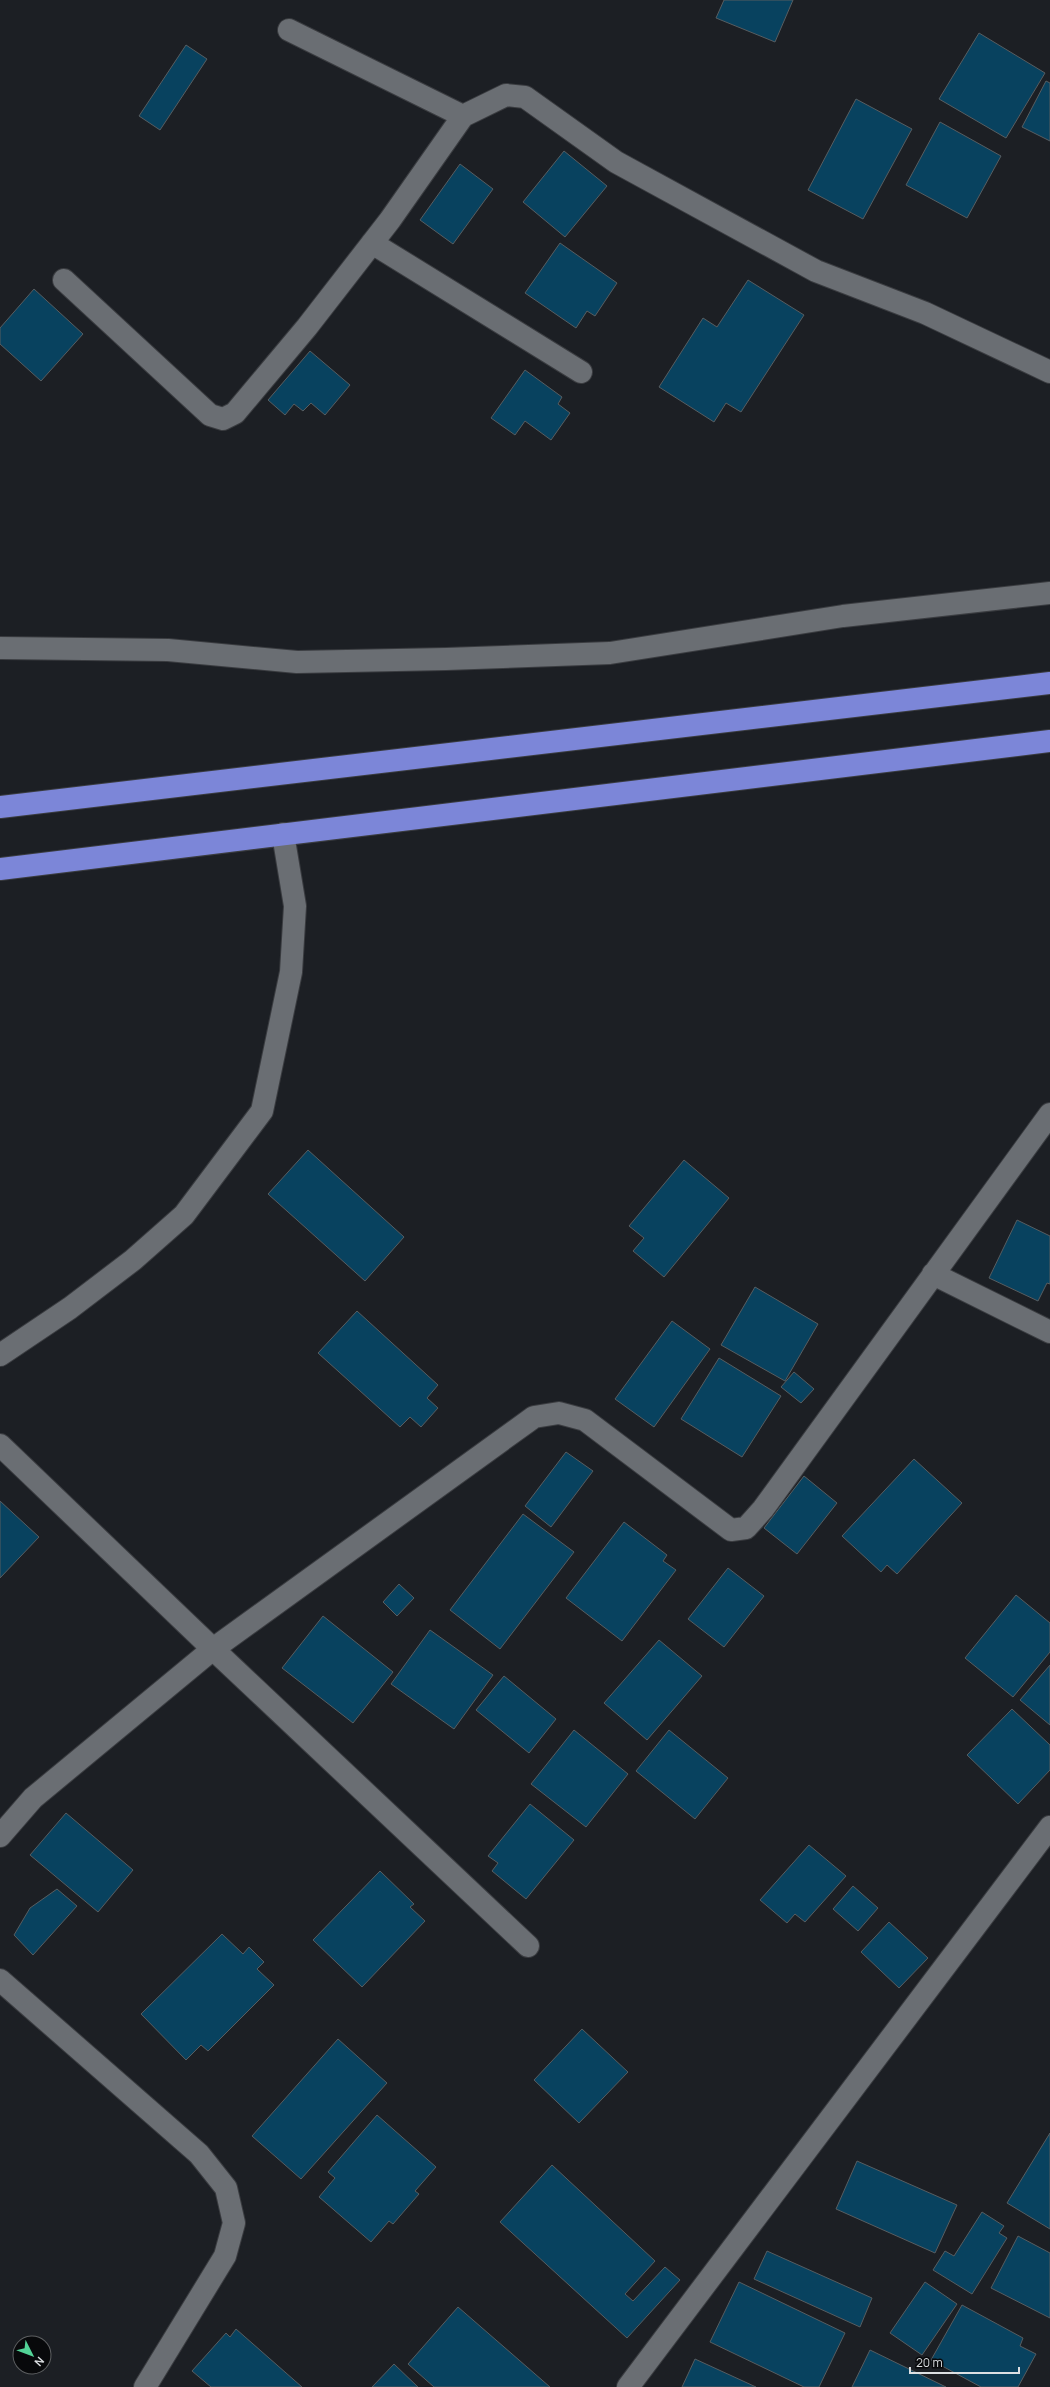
<svg xmlns="http://www.w3.org/2000/svg" width="1050" height="2387" font-family="Manrope,sans-serif">
	<style>
		.building { fill: #08425f; stroke: #575d61 }
		.lines { fill: none; stroke-linecap: round; stroke-linejoin: round }
		.minor-casing { stroke: #3a3c40; stroke-width: 24 }
		.highway-casing { stroke: #3a3c40; stroke-width: 24 }
		.minor { stroke: #6a6e73; stroke-width: 22 }
		.highway { stroke: #7c86d8; stroke-width: 22 }
	</style>
	<rect width="100%" height="100%" fill="#1c1f24"/>
	<path class="building" d="M724,0H793L775,42L716,18Z
		M979,33L1045,73L1006,138L939,99Z
		M186,45L207,59L160,130L139,116Z
		M1046,81L1050,83V141L1022,127Z
		M856,99L912,129L863,219L808,190Z
		M940,122L1001,156L967,218L906,185Z
		M564,151L607,186L565,237L523,202Z
		M460,164L493,189L453,244L420,220Z
		M560,243L617,283L595,316L587,311L576,328L525,293Z
		M748,280L804,315L741,412L726,403L714,422L659,387L703,318L717,327Z
		M34,289L83,334L41,381L0,344V328Z
		M310,351L350,385L325,415L311,403L303,411L294,404L285,415L268,400Z
		M525,370L562,397L558,404L570,413L551,440L525,421L515,435L491,418Z
		M308,1150L404,1237L365,1281L268,1194Z
		M684,1160L729,1198L664,1277L633,1251L644,1238L629,1226Z
		M1017,1220L1050,1236V1284L1047,1283L1038,1301L989,1278Z
		M755,1287L818,1324L785,1381L721,1345Z
		M357,1311L438,1385L427,1398L438,1408L421,1427L410,1417L400,1427L318,1353Z
		M672,1321L710,1349L654,1427L615,1399Z
		M719,1358L781,1396L742,1457L681,1419Z
		M794,1372L814,1389L801,1403L781,1387Z
		M566,1452L593,1471L551,1527L525,1506Z
		M914,1459L962,1503L897,1574L887,1565L881,1572L842,1536Z
		M804,1476L837,1503L797,1554L764,1528Z
		M0,1501L39,1537L0,1578Z
		M523,1514L574,1552L500,1649L450,1610Z
		M624,1522L667,1555L663,1561L676,1570L622,1641L566,1598Z
		M728,1568L764,1596L724,1647L688,1619Z
		M399,1584L414,1598L397,1616L383,1602Z
		M1016,1595L1050,1623V1652L1013,1697L965,1658Z
		M323,1616L393,1672L353,1723L282,1668Z
		M430,1630L493,1675L454,1729L391,1684Z
		M659,1640L702,1676L647,1740L604,1703Z
		M1050,1665V1725L1020,1700Z
		M504,1676L556,1719L529,1753L476,1710Z
		M1012,1709L1050,1745V1770L1018,1804L967,1755Z
		M574,1730L628,1774L586,1827L531,1784Z
		M669,1730L728,1778L695,1819L636,1771Z
		M530,1804L574,1840L526,1899L492,1871L498,1863L488,1856Z
		M66,1813L133,1870L98,1912L30,1855Z
		M809,1845L846,1876L805,1922L795,1914L787,1923L760,1900Z
		M380,1871L414,1904L410,1907L425,1921L362,1987L313,1940Z
		M853,1886L878,1908L858,1931L833,1909Z
		M57,1889L77,1906L33,1955L14,1935L30,1908Z
		M889,1922L928,1958L899,1988L861,1952Z
		M222,1934L243,1954L249,1947L264,1962L257,1969L274,1985L208,2051L201,2045L186,2060L141,2014Z
		M582,2029L628,2072L579,2123L534,2080Z
		M338,2039L387,2083L301,2179L252,2136Z
		M377,2115L436,2167L415,2191L419,2194L393,2224L389,2221L371,2242L319,2197L335,2178L328,2172Z
		M1050,2133V2229L1007,2203Z
		M857,2161L957,2205L935,2253L836,2209Z
		M552,2165L655,2261L625,2294L633,2301L665,2267L680,2280L627,2338L500,2222Z
		M982,2212L1004,2226L999,2233L1007,2238L972,2294L933,2270L945,2251L954,2256Z
		M1018,2236L1050,2253V2318L991,2288Z
		M767,2251L872,2298L860,2327L754,2279Z
		M739,2282L845,2333L819,2387H804L710,2342Z
		M925,2282L957,2304L922,2355L890,2333Z
		M962,2305L1023,2338L1020,2346L1036,2354L1018,2387H981L931,2360Z
		M458,2307L550,2387H434L408,2364Z
		M236,2329L302,2387H211L192,2371L226,2333L230,2337Z
		M870,2350L946,2387H852Z
		M695,2359L756,2387H682Z
		M394,2364L418,2387H372Z"/>
	<g class="lines">
		<defs>
			<path id="minor" d="M289,30L463,116
				M372,243L581,372
				M64,280L210,415L223,419L235,413L307,327L390,220L463,116L506,95L525,97L616,162L816,271L925,313L1050,372
				M0,648L168,650L297,662L446,659L610,653L843,616L1050,593
				M933,1274L1050,1332
				M0,1355L70,1308L133,1260L184,1215L262,1111L291,972L295,906L283,834
				M0,1445L213,1649L528,1946
				M0,1836L33,1798L213,1649L534,1417L559,1413L585,1420L731,1530L746,1528L763,1509L1050,1114
				M0,1980L199,2154L226,2188L234,2223L225,2256L145,2387
				M628,2387L1050,1827"/>
			<path id="highway" d="M0,807L1050,683
				M0,869L1050,741"/>
		</defs>
		<use href="#minor" class="minor-casing"/>
		<use href="#highway" class="highway-casing"/>
		<use href="#minor" class="minor"/>
		<use href="#highway" class="highway"/>
	</g>
	<g transform="translate(32 2355) rotate(132)"><circle r="19" fill="#08090b" stroke="#5d5f61"/>
	<path d="M0-3L7 15L0 10L-7 15Z" fill="#52d397"/>
	<text y="-6" font-size="11" font-weight="bold" text-anchor="middle" fill="#dcdfe2">N</text>
	</g>
	<path d="M910 2367v6h109v-6" fill="none" stroke="#dcdfe2" stroke-width="2"/>
	<text x="916" y="2367" font-size="12" fill="#dcdfe2" stroke="#08090b" stroke-width="3" paint-order="stroke">20 m</text>
</svg>
